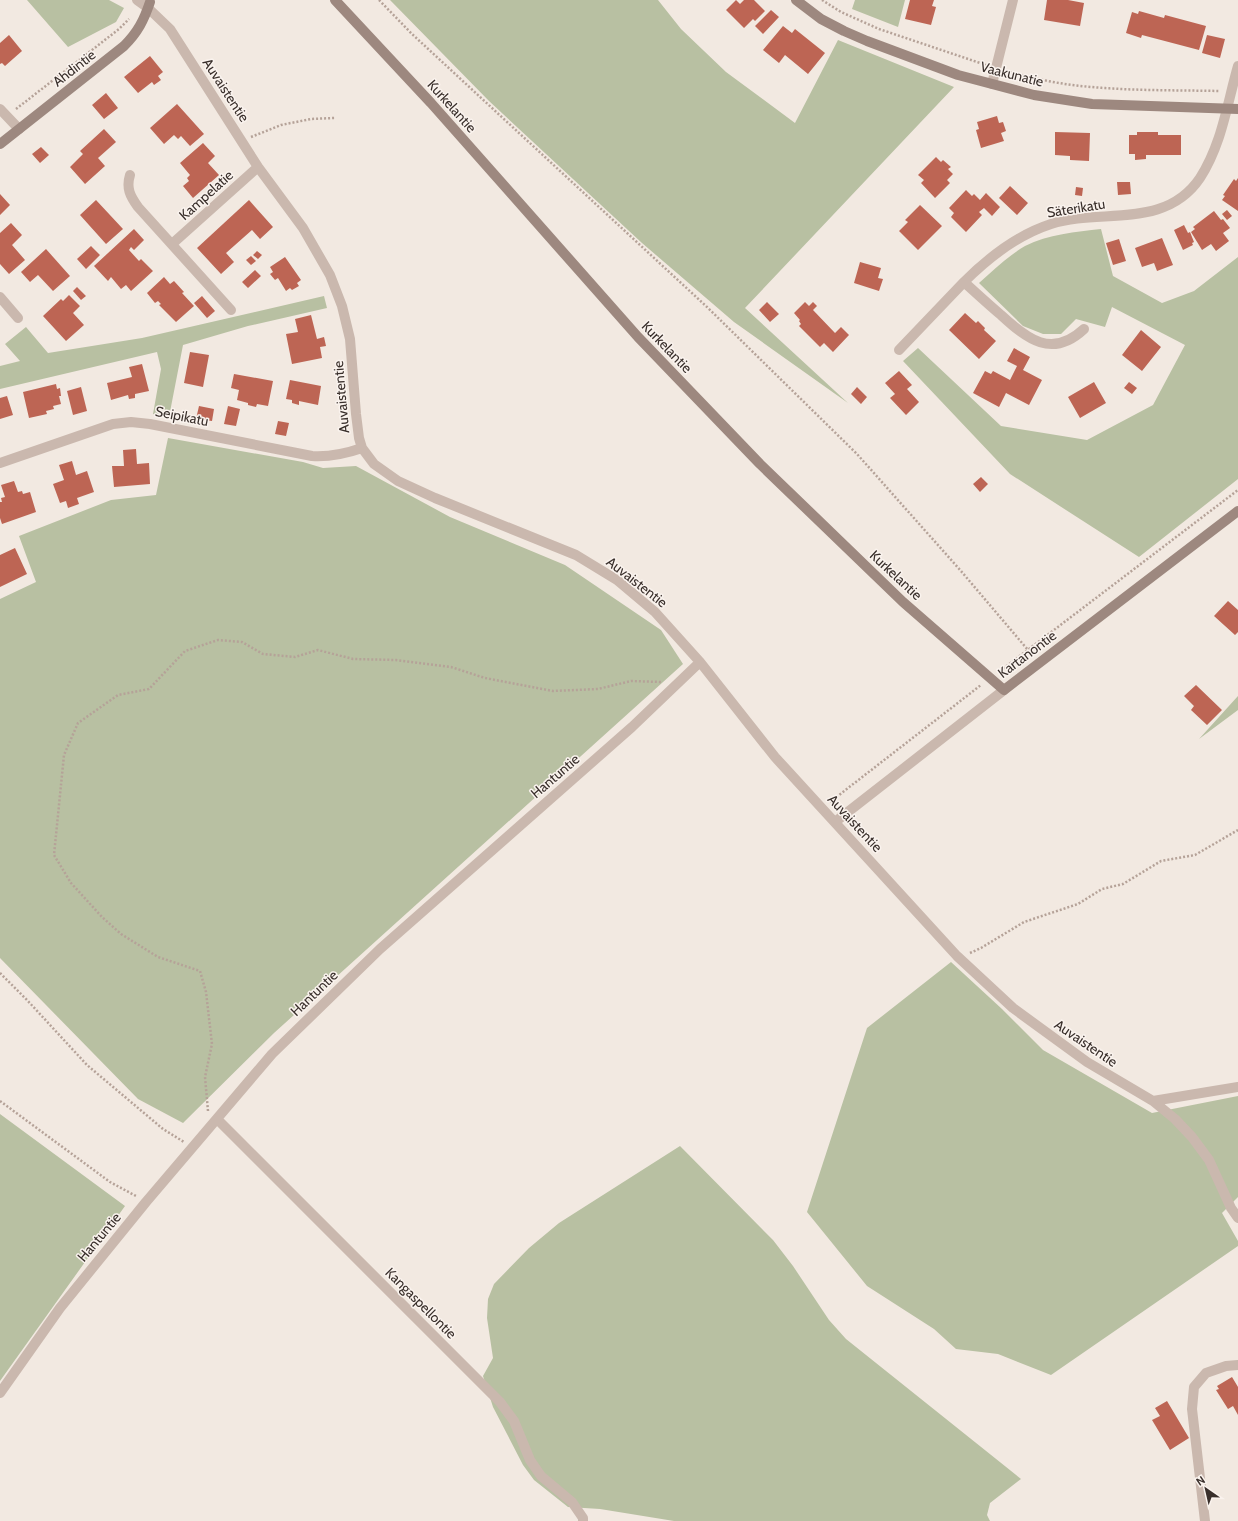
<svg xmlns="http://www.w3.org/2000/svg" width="1238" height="1521" font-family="Cabin,sans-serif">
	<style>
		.green { fill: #b8c0a2 }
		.building { fill: #bd6554 }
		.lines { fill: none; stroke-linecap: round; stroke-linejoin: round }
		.path { stroke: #b5a298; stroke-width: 2.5; stroke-dasharray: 2 2; stroke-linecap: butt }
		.street { stroke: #cab8ae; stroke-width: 10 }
		.secondary { stroke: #9d887f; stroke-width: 10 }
		.labels { text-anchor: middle; stroke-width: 3; stroke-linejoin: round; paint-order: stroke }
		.street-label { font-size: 14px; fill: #392f2b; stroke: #faf3ee }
	</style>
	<rect width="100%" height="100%" fill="#f2e9e1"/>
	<path class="green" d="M109,0L124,8L116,22L68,47L27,0Z
		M390,0H658L681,29L726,72L795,123L838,40L954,87L745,308L848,403L734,322L642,243L489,101Z
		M855,0H905L898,27L852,9Z
		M1101,229L1113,276L1162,303L1194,291L1238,257V479L1139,557L1010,474L903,361L918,348L1001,426L1087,440L1153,405L1185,345L1112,307L1105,327L1076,319L1061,334H1043L1023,326L979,283C994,270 1008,256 1025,246C1048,234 1076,232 1101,229Z
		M324,296L327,308L248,326L183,345L169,417L153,414L161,369L157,352L0,389V366L20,361L5,344L26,327L48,353L142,338Z
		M168,438L303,462L323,468L356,466L450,517L565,565L661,630L683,664L274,1033L183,1123L138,1099L0,958V599L36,582L19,536L111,500L156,495Z
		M1238,696V710L1199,739Z
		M951,962L1002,1009L1043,1050L1152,1113L1238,1096V1197L1222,1213L1238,1241V1246L1051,1375L998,1354L956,1349L934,1329L867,1286L807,1212L867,1028Z
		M0,1114L125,1206L0,1381Z
		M680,1146L773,1240L793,1266L829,1320L846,1339L1021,1479L990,1503L987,1515L990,1521H674L600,1509L568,1507L534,1480L523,1465L493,1407L483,1376L493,1358L487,1318L488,1299L494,1284L529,1248L559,1223Z"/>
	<path class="building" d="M736,0L740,4L744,0H754L765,11L755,21L753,19L744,28L726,10Z
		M910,0H934L932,6L936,7L931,25L905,19Z
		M1047,0H1068L1084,3L1080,26L1044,20Z
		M771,10L779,17L763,34L755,26Z
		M1139,11L1164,18L1165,15L1206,26L1199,50L1142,35L1141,38L1126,33L1132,12L1138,14Z
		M783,26L792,33L795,29L825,53L808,74L785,55L779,63L763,50Z
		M9,35L22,51L5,66L2,63L0,64V43Z
		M1207,35L1225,39L1220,58L1202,53Z
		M150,56L163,72L158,76L161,80L154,85L152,82L138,93L124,77Z
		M106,93L118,108L104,119L92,105Z
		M177,104L204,134L190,146L181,136L178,139L174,135L164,144L150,128Z
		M997,116L999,123L1003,122L1006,131L1001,133L1004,141L981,148L976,130L979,129L977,122Z
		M104,129L116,142L98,158L105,166L85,184L70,167L83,154L80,151Z
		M1055,132L1090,133L1089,161L1070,160V156L1055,155Z
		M1137,132H1158V135H1181V155H1146V159L1135,160V154H1129V135H1137Z
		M203,143L215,156L208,163L219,175L193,198L183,186L189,181L187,178L190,175L180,163Z
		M41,147L49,155L40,163L32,154Z
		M936,157L941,162L943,160L951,167L948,169L953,174L947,180L950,183L935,198L921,183L924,180L918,175Z
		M1238,178V211L1222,200L1225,196L1223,195L1234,179L1236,181Z
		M1117,182H1130L1131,194L1118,195Z
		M1010,186L1028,203L1017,215L999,198Z
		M1076,187L1083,188L1082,196L1075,195Z
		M966,190L972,196L974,194L980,200L986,193L1000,207L992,216L984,208L979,212L982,215L966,232L951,217L954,213L949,208Z
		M0,194L10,205L0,215Z
		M96,200L123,229L106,244L80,215Z
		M249,200L273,227L260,239L252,230L226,253L234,262L221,274L197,248Z
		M920,205L942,226L918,250L899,231L908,222L905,220Z
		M1227,210L1232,216L1227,220L1222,214Z
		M1214,211L1221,220L1223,219L1230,228L1223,233L1229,241L1216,251L1211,244L1202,250L1191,232L1195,229L1193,227Z
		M11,223L22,235L12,245L25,260L9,274L0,264V233Z
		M1184,225L1188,233L1190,232L1194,242L1192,243L1193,245L1183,250L1174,230Z
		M134,229L144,240L134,250L131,247L129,250L139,261L141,259L153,271L131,291L126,285L121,289L111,277L108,281L94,266Z
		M1162,238L1173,265L1157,271L1154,263L1142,267L1135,248Z
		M1119,239L1126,261L1113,265L1106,243Z
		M91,246L100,255L86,269L77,259Z
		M46,249L70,276L53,291L38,275L30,282L21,272Z
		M257,251L262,255L258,259L253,255Z
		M251,256L256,261L251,265L246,260Z
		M285,257L301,280L297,283L299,286L292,290L290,288L286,291L278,278L275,280L270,274L273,272L270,267Z
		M860,262L881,268L878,278L883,279L879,291L854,283Z
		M255,270L261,276L248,288L242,282Z
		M164,277L170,284L174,281L184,292L182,293L194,306L176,322L159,305L161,304L158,301L155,303L147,293Z
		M77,287L86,296L81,300L73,291Z
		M69,295L80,306L73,313L84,325L66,341L43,316L61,299L63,301Z
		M202,296L215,311L207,318L194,303Z
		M767,302L779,314L770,322L759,310Z
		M805,302L809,306L813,302L817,306L813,310L835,333L841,327L849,335L833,352L824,343L820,347L799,326L801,324L799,321L800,320L794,313Z
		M965,313L976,323L978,321L985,328L984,330L996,341L979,359L949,330Z
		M311,315L317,339L324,337L326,346L320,347L322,358L292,364L286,334L298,332L295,319Z
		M1141,330L1161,347L1142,371L1122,355Z
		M1014,348L1030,357L1023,370L1042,380L1029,405L1006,393L999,407L973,393L985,371L991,374L993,371L1010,380L1017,366L1007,361Z
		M190,352L209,355L203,387L184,383Z
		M142,364L149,391L135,394V398L129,399L128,395L111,400L107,383L132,377L129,367Z
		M899,371L912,385L907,389L919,402L906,415L890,398L895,394L885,383Z
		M234,374L273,381L268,406L257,404L256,407L248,405V403L237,400L239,390L231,388Z
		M290,380L321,386L318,405L299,401V405L292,403V400L286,399Z
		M1094,382L1106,403L1080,418L1068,397Z
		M1129,382L1137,388L1132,394L1124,388Z
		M56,384L57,389L60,388L61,396H59L61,404L53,406L54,409L46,411L47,414L29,418L23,392Z
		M81,387L87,411L73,415L67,391Z
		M857,387L867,397L861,404L851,394Z
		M7,396L13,415L0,419V398Z
		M199,406L214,409L212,421L196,419Z
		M228,406L240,409L236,426L224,424Z
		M278,421L289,423L286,436L275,434Z
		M136,449L137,464L149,463L150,484L114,487L112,466H124L123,450Z
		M72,461L76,475L87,471L94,492L77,498L79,504L68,508L66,501L60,503L53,484L64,480L59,465Z
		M981,477L988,484L980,492L973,484Z
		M14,481L18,492L22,491L23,494L30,492L36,512L2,524L0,518V502H2L1,498L5,497L1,485Z
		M15,548L27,574L0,587V555Z
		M1228,601L1238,610V632L1235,635L1214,616Z
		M1196,685L1222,710L1207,725L1191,710L1194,706L1184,696Z
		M1232,1377L1238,1387V1415L1233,1406L1228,1409L1216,1390L1219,1389L1217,1386Z
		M1167,1401L1189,1438L1170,1450L1152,1420L1160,1416L1155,1408Z"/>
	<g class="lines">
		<path class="path" d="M379,0L412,34L707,307L857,454L961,571L1028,650
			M822,0L841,12L879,29L986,65
			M1006,71C1028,77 1050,82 1072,85C1121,91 1171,90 1220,91
			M16,109L119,29L129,19
			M251,137L281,125L311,119L335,118
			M1000,671L1238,490
			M830,802L981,685
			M970,953L981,948L1024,922L1078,904L1102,889L1123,884L1161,861L1195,855L1238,830
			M0,973L27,1000L87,1065L163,1129L184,1142
			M0,1101L110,1182L136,1196
			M208,1111L205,1077L212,1044L206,992L200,971L158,957L121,934L102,917L71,883L54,855L64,755L78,723L118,695L149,689L185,651L218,640L242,642L263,654L295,657L318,650L353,659L396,660L451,667L485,678L553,691L598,689L631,681L662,682"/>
		<path class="street" d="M137,0L148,8L170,29L258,167L303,228L330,275L342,306L350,339L356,414L359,438L362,448L374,464L398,481L435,498L576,555L617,580L655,612L700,662L775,757L957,956L1013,1008L1087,1062L1153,1101L1175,1119L1192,1137L1209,1160L1231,1208L1238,1218
			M992,84L1013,0
			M0,109L19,129
			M130,175C126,188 130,196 138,207L231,310
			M172,244L258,167
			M0,297L18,318
			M1084,329C1052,359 1027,339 1001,315C988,304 976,293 964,282C989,257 1017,235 1051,224C1101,208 1165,230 1200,178C1222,144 1227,104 1238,66
			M899,350L964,282
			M0,463L113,424L131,422L150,424L312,456C330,457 345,454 362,448
			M835,822L1004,690
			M1153,1101L1238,1087
			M217,1119L500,1402L514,1421L530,1460L541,1476L572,1502L583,1518V1521
			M0,1393L60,1308L146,1202L272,1054L380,949L632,727L700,662
			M1205,1521L1192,1409L1194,1387L1206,1373L1226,1366L1238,1365"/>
		<path class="secondary" d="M335,0L431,103L638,337L760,464L903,602L1004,690L1238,511
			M796,0L821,19L844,31L867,41L958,75L1034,95L1092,104L1238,109
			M0,144L124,46C138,32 144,20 150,2"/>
	</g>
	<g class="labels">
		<g class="street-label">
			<text transform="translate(74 68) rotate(-38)" y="5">Ahdintie</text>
			<text transform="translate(1012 74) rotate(14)" y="5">Vaakunatie</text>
			<text transform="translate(226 90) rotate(57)" y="5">Auvaistentie</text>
			<text transform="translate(452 106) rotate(48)" y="5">Kurkelantie</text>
			<text transform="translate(206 195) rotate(-42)" y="5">Kampelatie</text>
			<text transform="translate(1076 208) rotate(-9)" y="5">Säterikatu</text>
			<text transform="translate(667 347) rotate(46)" y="5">Kurkelantie</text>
			<text transform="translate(341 397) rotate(-95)" y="5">Auvaistentie</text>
			<text transform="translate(182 416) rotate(11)" y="5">Seipikatu</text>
			<text transform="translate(896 575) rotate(43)" y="5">Kurkelantie</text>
			<text transform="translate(637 582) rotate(38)" y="5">Auvaistentie</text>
			<text transform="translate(1027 654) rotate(-37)" y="5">Kartanontie</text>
			<text transform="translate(555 776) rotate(-41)" y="5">Hantuntie</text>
			<text transform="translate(855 823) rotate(47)" y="5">Auvaistentie</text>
			<text transform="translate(314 993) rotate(-44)" y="5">Hantuntie</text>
			<text transform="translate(1086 1043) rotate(34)" y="5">Auvaistentie</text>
			<text transform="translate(99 1237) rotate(-50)" y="5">Hantuntie</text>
			<text transform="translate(421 1303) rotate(45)" y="5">Kangaspellontie</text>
		</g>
	</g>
	<g transform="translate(1206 1489) rotate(326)" stroke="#faf3ee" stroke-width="3" paint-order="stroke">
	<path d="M0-3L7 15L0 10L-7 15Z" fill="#392f2b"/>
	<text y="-6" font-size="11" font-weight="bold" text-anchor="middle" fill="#392f2b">N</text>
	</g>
</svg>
